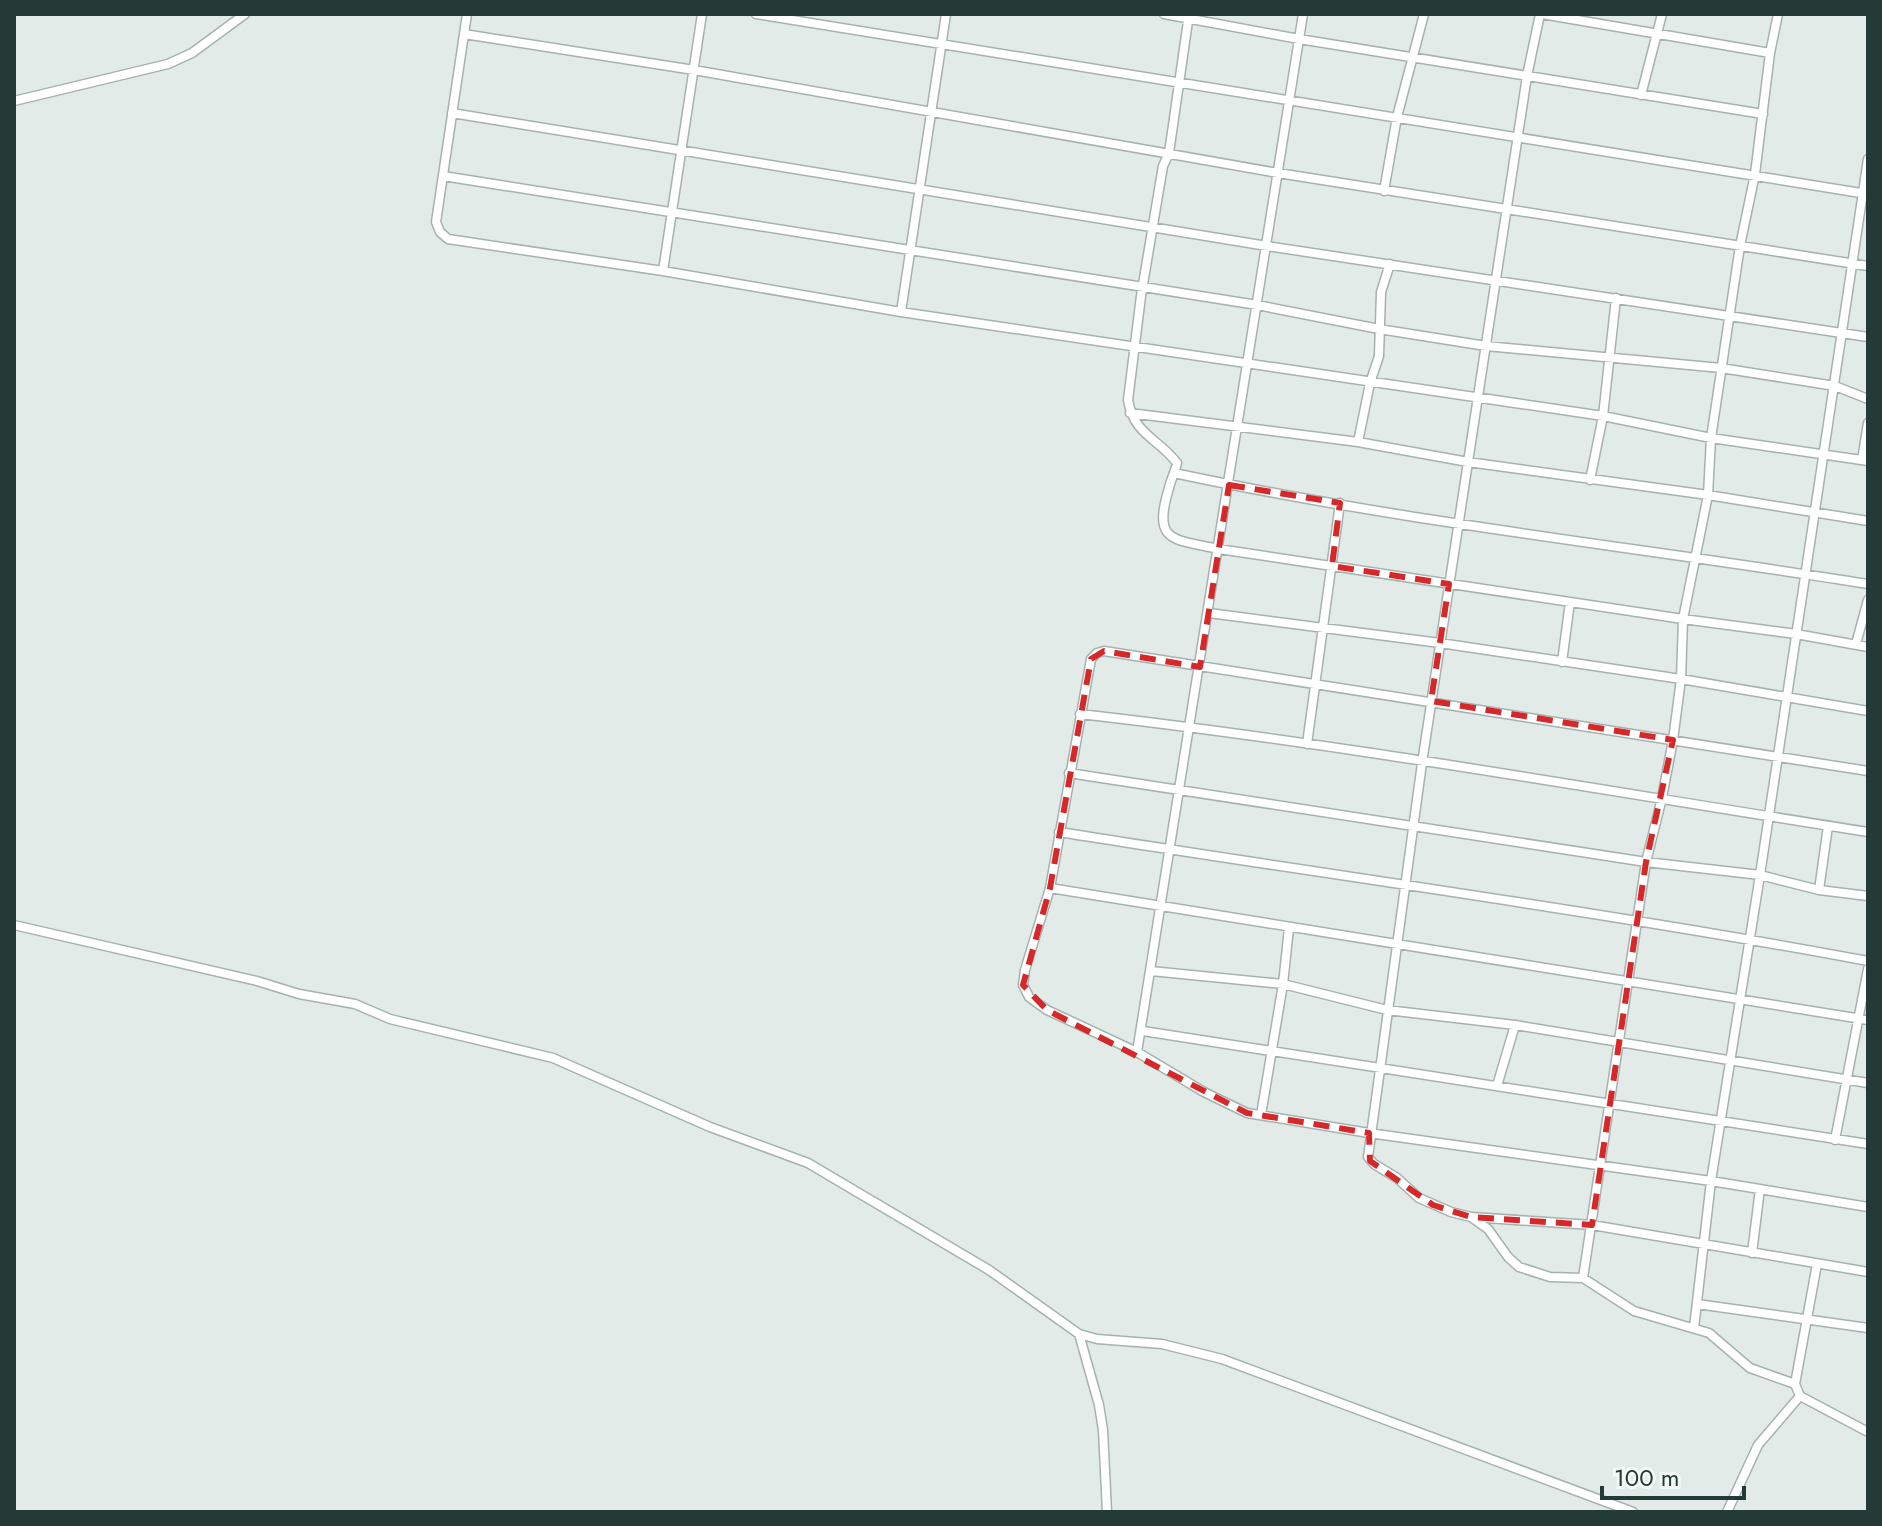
<svg xmlns="http://www.w3.org/2000/svg" width="1882" height="1526" font-family="Jost,sans-serif">
	<style>
		.lines { fill: none; stroke-linecap: round; stroke-linejoin: round }
		.minor-casing { stroke: #a5b2af; stroke-width: 11 }
		.minor { stroke: #fff; stroke-width: 8 }
		.marked { fill: none; stroke: #d62828; stroke-width: 6; stroke-dasharray: 16 10; stroke-linejoin: round }
	</style>
	<rect width="100%" height="100%" fill="#e2ebe8"/>
	<g class="lines">
		<defs>
			<path id="minor" d="M467,14L436,222L440,232L448,239L663,271L901,312L1603,416L1711,438L1868,461
				M756,14L1867,194
				M1164,14L1299,39L1763,114
				M1189,14L1169,153L1163,166L1141,296L1128,400C1134,435 1158,438 1177,463C1175,472 1171,479 1169,488C1152,543 1173,539 1219,549L1683,619L1796,634L1868,647
				M1540,14L1527,76L1422,763L1368,1157L1374,1164L1397,1178L1419,1198L1451,1212L1471,1217L1488,1229L1508,1257L1519,1267L1550,1277L1583,1278L1634,1311L1709,1333L1750,1368L1795,1384L1800,1396L1868,1432
				M1542,14L1770,53
				M464,34L694,70L1278,173L1868,266
				M1641,95L1662,14
				M14,101L168,64L192,53L245,14
				M452,113L1267,246L1868,337
				M443,176L1257,305L1379,329L1486,346L1721,368L1835,386L1868,399
				M1384,191L1397,117L1424,14
				M663,271L702,14
				M901,312L946,14
				M1130,413L1358,442L1468,462L1708,495L1868,521
				M1358,442L1370,383L1379,356L1381,292L1390,264
				M1862,460L1868,423
				M1174,473C1403,522 1637,547 1868,584
				M1590,480L1603,416L1616,298
				M1209,613L1440,643L1681,679L1868,711
				M1856,644L1868,600
				M1562,662L1570,602
				M1080,714C1344,744 1606,791 1868,832
				M1307,744L1340,503
				M1868,771L1104,651L1097,653L1091,659L1050,888L1025,970L1023,985L1029,997L1047,1010L1137,1052L1204,1092L1247,1113L1369,1133L1711,1181L1868,1207
				M1069,773L1646,862L1760,875L1819,890L1868,896
				M1059,832C1329,875 1600,911 1868,961
				M1050,888L1868,1020
				M1819,890L1828,826
				M14,925L257,981L299,994L355,1004L390,1019L553,1058L710,1127L808,1163L989,1270L1079,1334L1097,1339L1162,1344L1222,1359L1633,1512
				M1151,971L1283,984L1387,1010L1515,1025L1868,1083
				M1143,1031L1868,1144
				M1137,1052L1303,14
				M1497,1086L1515,1025
				M1261,1115L1283,984L1289,928
				M1835,1140L1868,969
				M1471,1217L1592,1225L1868,1272
				M1752,1253L1760,1189
				M1583,1278L1646,862L1662,798L1673,740L1681,679L1683,619L1708,495L1711,438L1740,246L1755,174L1770,53L1778,14
				M1697,1304L1868,1328
				M1694,1328L1711,1181L1760,875L1868,159
				M1079,1334L1099,1405L1103,1430L1107,1512
				M1795,1384L1817,1264
				M1727,1512L1758,1445L1800,1396"/>
		</defs>
		<use href="#minor" class="minor-casing"/>
		<use href="#minor" class="minor"/>
	</g>
	<path class="marked" d="M1229,485L1340,503L1332,566L1449,584L1431,701L1673,740L1646,862L1592,1225L1471,1217L1433,1205L1370,1161L1369,1133L1247,1113L1047,1010L1023,985L1050,888L1091,659L1104,651L1200,667Z"/>
	<rect width="1882" height="1526" fill="none" stroke="#233a36" stroke-width="32"/>
	<path d="M1602 1486v12h142v-12" fill="none" stroke="#233a36" stroke-width="4"/>
	<text x="1614" y="1486" font-size="24" fill="#233a36" stroke="#f2f8f5" stroke-width="6" paint-order="stroke">100 m</text>
</svg>
